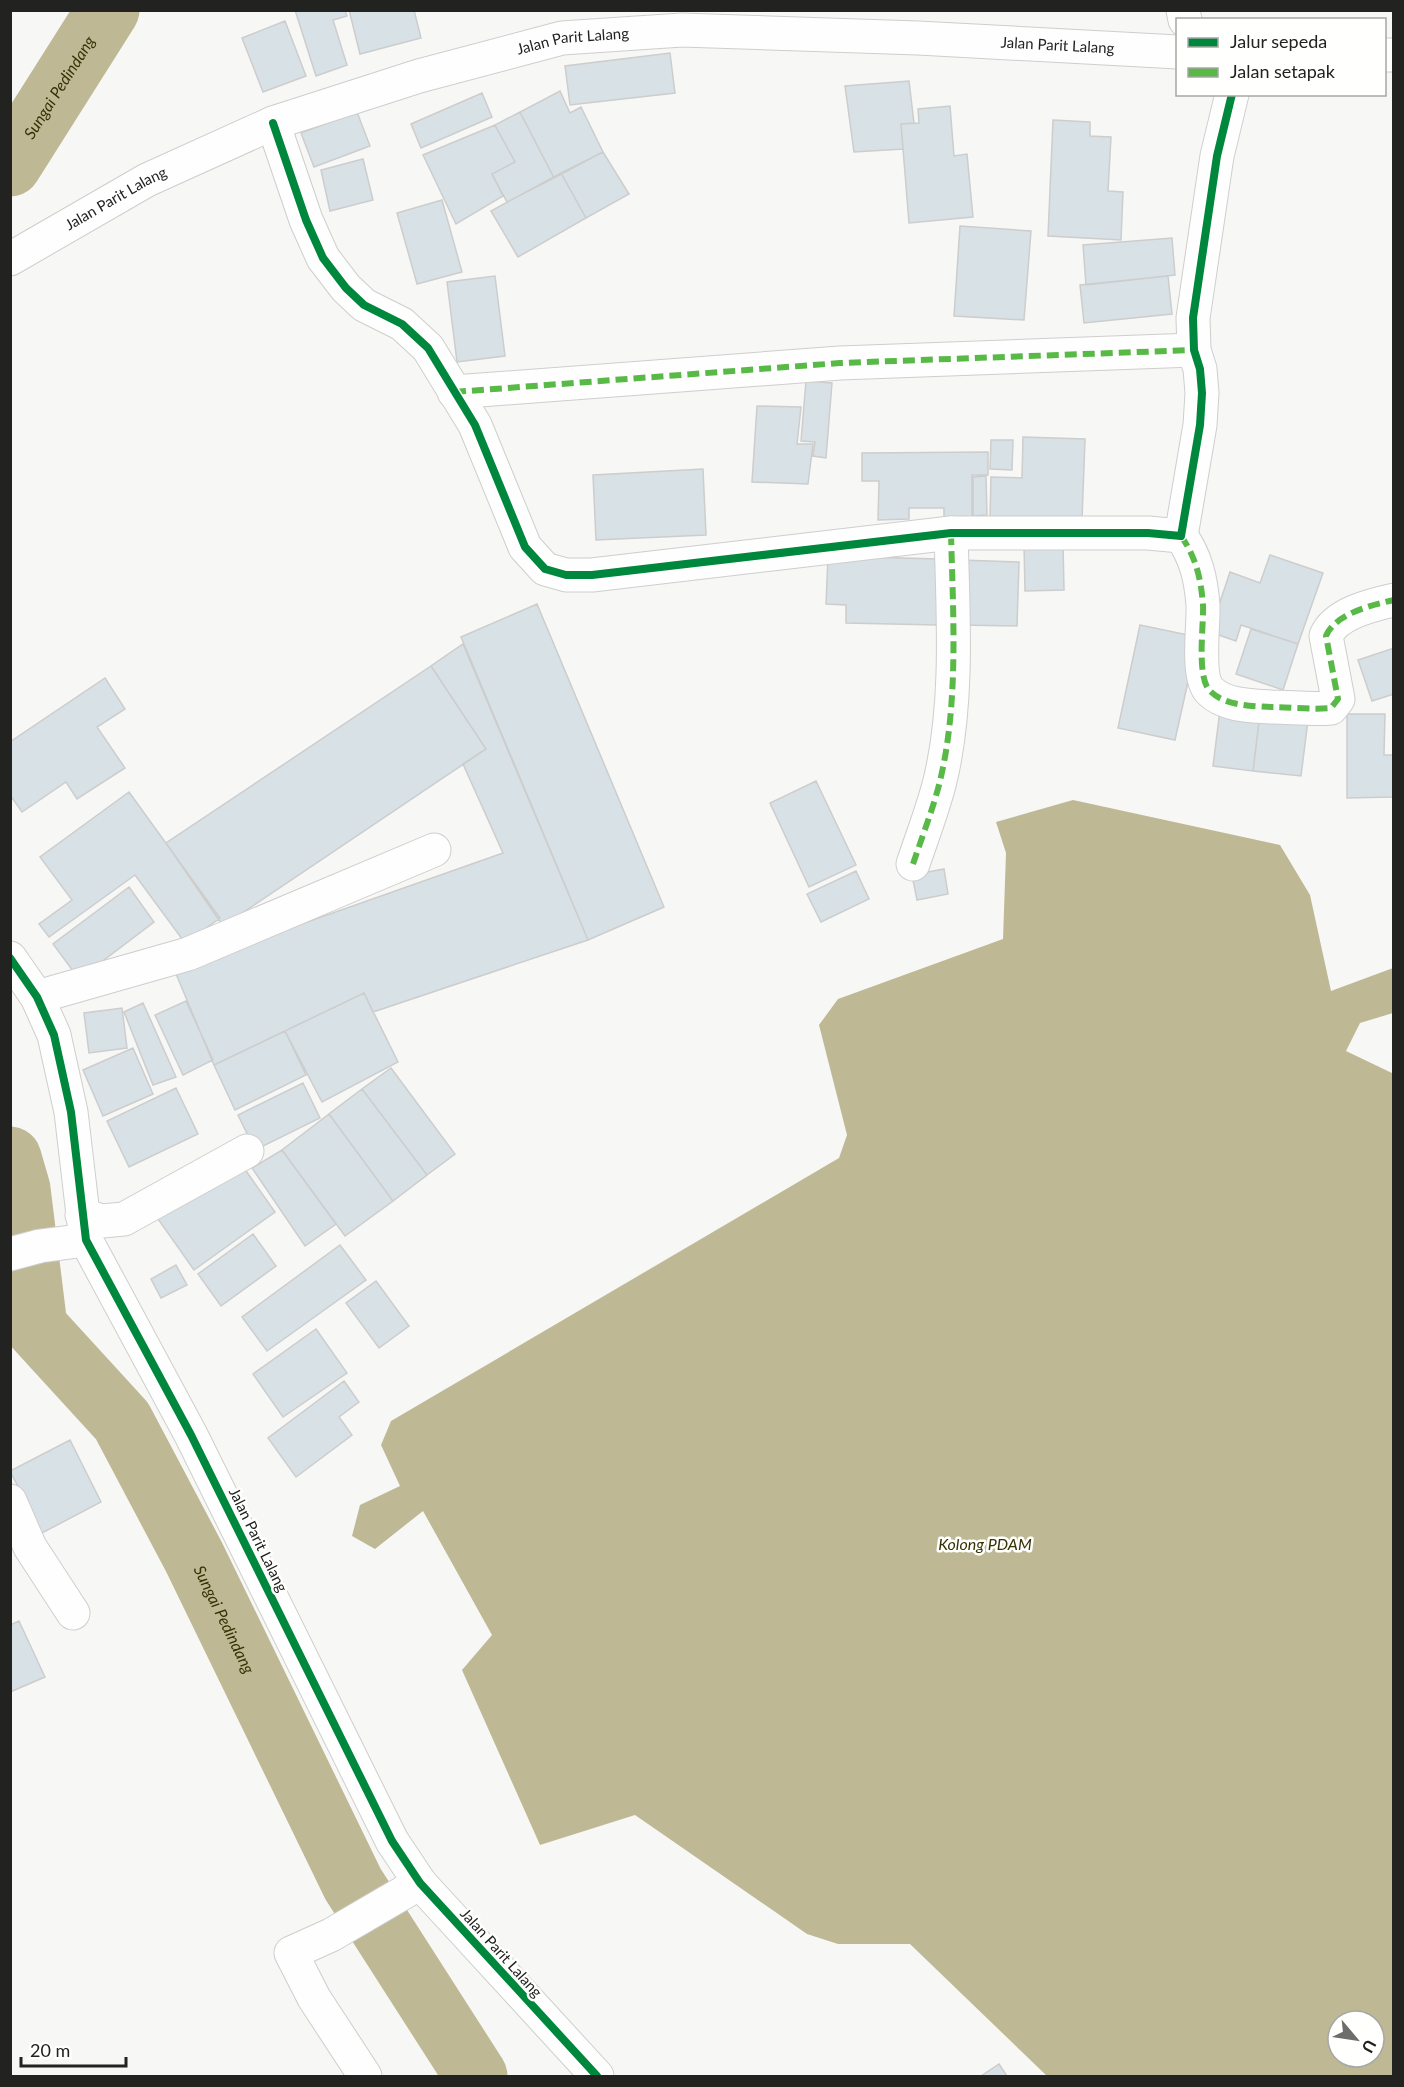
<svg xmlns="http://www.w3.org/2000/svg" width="1404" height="2087" font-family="Lato,sans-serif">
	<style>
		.water { fill: #beb994; fill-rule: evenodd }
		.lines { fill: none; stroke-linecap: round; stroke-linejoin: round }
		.river { stroke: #beb994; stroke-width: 63 }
		.building { fill: #d8e1e5; stroke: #cccdcc; stroke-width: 1.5 }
		.minor-casing { stroke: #cececd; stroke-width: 35 }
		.minor { stroke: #fefefe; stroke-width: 33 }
		.quiet { stroke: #58b947; stroke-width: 6; stroke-dasharray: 12 6; stroke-linecap: butt }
		.cycleway-casing { stroke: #fffffe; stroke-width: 11 }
		.cycleway { stroke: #00873e; stroke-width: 8 }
		.labels { text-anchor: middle; stroke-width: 5; stroke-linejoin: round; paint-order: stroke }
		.street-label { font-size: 15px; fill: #222220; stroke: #fffffe }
		.water-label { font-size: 16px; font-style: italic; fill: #363204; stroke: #fffffe }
	</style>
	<rect width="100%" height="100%" fill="#f7f7f6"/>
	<path class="water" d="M1073,800L1280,845L1310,895L1331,991L1393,968V1013L1360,1023L1346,1051L1394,1074L1393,2076H1047L910,1944H838L807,1934L635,1815L540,1845L462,1670L492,1635L423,1511L375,1549L352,1536L360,1505L400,1486L381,1445L391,1421L839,1158L847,1135L819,1025L838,999L1003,939L1006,853L996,822ZM1338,2021H1374V2057H1338Z"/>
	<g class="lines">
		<g class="river">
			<path id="s1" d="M10,165L108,10"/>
			<path id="s2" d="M10,1158L19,1189L36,1327L122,1421L194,1557L353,1884L476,2076"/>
		</g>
	</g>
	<path class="building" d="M295,10H345L347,16L333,20L347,65L316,76Z
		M349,10H414L421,38L360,54Z
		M285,21L306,76L263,92L242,38Z
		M670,53L675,93L570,105L565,66Z
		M909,81L914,123L901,124L903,149L854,152L845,86Z
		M560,91L570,113L581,107L603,152L554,178L520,112Z
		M482,93L492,117L421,148L411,124Z
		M950,106L954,156L967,154L973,217L909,223L901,124L919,123L918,109Z
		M357,112L370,146L314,167L301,133Z
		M520,112L554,178L507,202L492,174L515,162L495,125Z
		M1053,120L1090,122V136L1111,137L1108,191L1123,192L1121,240L1048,236Z
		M495,125L515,162L492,174L503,196L456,224L423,155Z
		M603,152L629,194L586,218L561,173Z
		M363,159L373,200L330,211L321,170Z
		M561,173L586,218L518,257L491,211Z
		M442,200L462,272L417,284L397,213Z
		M960,226L1031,231L1024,320L954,316Z
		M1172,238L1175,275L1086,285L1083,245Z
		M495,276L505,356L457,362L447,282Z
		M1168,276L1172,314L1084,323L1080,285Z
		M806,381L832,383L826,458L813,456L815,442L801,441Z
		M757,406L801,407L797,444H813L808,484L752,482Z
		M1023,437L1085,439L1082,520L990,517L991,477L1022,478Z
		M991,440H1013L1012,470L990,469Z
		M988,452V475H972V519L944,520V508H909V519L878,520L879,481H862V453Z
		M703,469L706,535L596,540L593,475Z
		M986,476L987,515L973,516V477Z
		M1063,543L1064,590L1025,591L1024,544Z
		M1270,555L1323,573L1298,644L1241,625L1236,641L1210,632L1230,572L1260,583Z
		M828,556L939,559L937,625L846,623V605L826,604Z
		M961,560L1019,562L1017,626L959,625Z
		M537,604L664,907L588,940L461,637Z
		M1140,625L1198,637L1175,740L1118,728Z
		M1251,629L1298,644L1283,690L1236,674Z
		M463,644L588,940L373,1012L364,993L214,1065L174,969L503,853L463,764L486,749L431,666Z
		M1394,648V694L1372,701L1358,660Z
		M431,666L486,749L223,926L166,843Z
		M105,678L125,709L97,727L125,768L77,799L66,782L22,812L10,795V742Z
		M1220,710L1260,714L1253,771L1213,766Z
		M1260,714L1308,720L1301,776L1253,771Z
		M1347,714H1385L1384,755H1394V797L1347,798Z
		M816,781L856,865L809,887L770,803Z
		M129,792L220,918L185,943L135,875L49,937L39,924L72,900L40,857Z
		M944,869L948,894L917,900L912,875Z
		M856,871L869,899L821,922L807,894Z
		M129,887L154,922L79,979L53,944Z
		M364,993L398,1062L322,1102L285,1031Z
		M186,1001L213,1060L183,1075L155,1015Z
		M143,1003L176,1077L153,1085L124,1012Z
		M122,1008L127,1048L89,1053L84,1013Z
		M285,1031L306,1075L235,1110L214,1065Z
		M133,1048L153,1094L103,1116L83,1070Z
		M391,1068L455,1154L427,1175L362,1089Z
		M303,1083L320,1118L255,1150L238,1115Z
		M176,1088L198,1134L129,1167L107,1121Z
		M362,1089L427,1175L393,1201L329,1114Z
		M329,1114L393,1201L345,1236L282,1150Z
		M282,1150L336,1224L305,1246L252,1168Z
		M239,1161L275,1212L194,1270L158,1219Z
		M253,1234L276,1266L221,1306L198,1274Z
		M340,1245L366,1280L267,1351L242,1317Z
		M176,1265L187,1285L161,1298L151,1279Z
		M376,1281L409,1326L379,1348L346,1303Z
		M316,1329L347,1373L283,1417L253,1374Z
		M344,1381L359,1402L339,1417L352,1435L296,1477L268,1438Z
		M70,1440L101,1502L42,1533L10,1471Z
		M19,1621L45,1677L10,1692V1625Z
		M999,2064L1007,2076H981Z"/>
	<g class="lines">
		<defs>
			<g id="minor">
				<path d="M1183,10L1185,20"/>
				<path d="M1384,55H1394"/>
				<path d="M273,123L306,220L323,258L346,288L364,305L402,324L428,348L475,425L525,547L545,569L566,575H592L951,533H1148L1181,536L1200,425L1202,393L1200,369L1194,350L1193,318L1217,156L1232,94"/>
				<path id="s3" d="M10,259L147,180L273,123L419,76L562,38L682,30L918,38L1178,52"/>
				<path d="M454,392L840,363L1194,350"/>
				<path d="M1181,536C1196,557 1201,579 1203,605C1204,624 1196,677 1210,691C1225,706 1252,706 1272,707C1291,707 1312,710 1331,708L1338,699L1326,636C1335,614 1371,605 1394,600"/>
				<path d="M913,864C922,837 933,809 940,781C959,702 953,614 951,533"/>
				<path d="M10,958L37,997L54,1035L71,1112L86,1240L191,1435L392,1841L420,1883L597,2076"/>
				<path d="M37,997L188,954L434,850"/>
				<path d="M82,1215L102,1221L124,1219L247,1151"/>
				<path d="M10,1254L40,1246L86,1240"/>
				<path d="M10,1501L30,1547L73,1613"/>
				<path d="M365,2076L314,1998L291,1953L331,1935L420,1883"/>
			</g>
		</defs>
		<use href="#minor" class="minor-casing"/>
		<use href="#minor" class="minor"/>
		<path class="quiet" d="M454,392L840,363L1194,350
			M1181,536C1196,557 1201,579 1203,605C1204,624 1196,677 1210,691C1225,706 1252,706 1272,707C1291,707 1312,710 1331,708L1338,699L1326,636C1335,614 1371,605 1394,600
			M913,864C922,837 933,809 940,781C959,702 953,614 951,533"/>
		<defs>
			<path id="cycleway" d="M273,123L306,220L323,258L346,288L364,305L402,324L428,348L475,425L525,547L545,569L566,575H592L951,533H1148L1181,536L1200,425L1202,393L1200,369L1194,350L1193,318L1217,156L1232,94
				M10,958L37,997L54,1035L71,1112L86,1240L191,1435L392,1841L420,1883L597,2076"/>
		</defs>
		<use href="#cycleway" class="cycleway-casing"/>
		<use href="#cycleway" class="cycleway"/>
	</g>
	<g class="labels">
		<g class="street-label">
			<text dy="5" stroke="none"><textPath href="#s3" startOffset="608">Jalan Parit Lalang</textPath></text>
			<text dy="5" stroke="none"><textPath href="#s3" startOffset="1094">Jalan Parit Lalang</textPath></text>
			<text dy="5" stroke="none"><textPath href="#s3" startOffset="122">Jalan Parit Lalang</textPath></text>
			<text transform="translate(258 1540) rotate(64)" y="5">Jalan Parit Lalang</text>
			<text transform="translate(501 1953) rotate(48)" y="5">Jalan Parit Lalang</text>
		</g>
		<g class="water-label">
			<text dy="6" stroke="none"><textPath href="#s1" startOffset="92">Sungai Pedindang</textPath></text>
			<text x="985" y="1550">Kolong PDAM</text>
			<text dy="6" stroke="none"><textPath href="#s2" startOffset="522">Sungai Pedindang</textPath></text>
		</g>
	</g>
	<rect width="1404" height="2087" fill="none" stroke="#222220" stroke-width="24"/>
	<rect x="1176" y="18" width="210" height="78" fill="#fffffe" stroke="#a7a7a5" stroke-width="1.5"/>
	<rect x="1188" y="38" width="30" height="9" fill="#00873e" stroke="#a7a7a5" stroke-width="1.5"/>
	<text x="1230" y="48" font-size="18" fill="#222220">Jalur sepeda</text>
	<rect x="1188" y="68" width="30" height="9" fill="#58b947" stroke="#a7a7a5" stroke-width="1.5"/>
	<text x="1230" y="78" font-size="18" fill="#222220">Jalan setapak</text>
	<g transform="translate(1356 2039) rotate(119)"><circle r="28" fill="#fffffe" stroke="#a7a7a5" stroke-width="1.5"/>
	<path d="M0-4.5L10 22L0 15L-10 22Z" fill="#6d6d6b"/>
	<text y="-9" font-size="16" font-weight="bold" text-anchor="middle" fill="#222220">U</text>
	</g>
	<path d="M21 2057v9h105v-9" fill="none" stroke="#222220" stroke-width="3"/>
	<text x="30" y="2057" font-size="18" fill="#222220" stroke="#fffffe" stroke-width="4.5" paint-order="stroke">20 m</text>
</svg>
